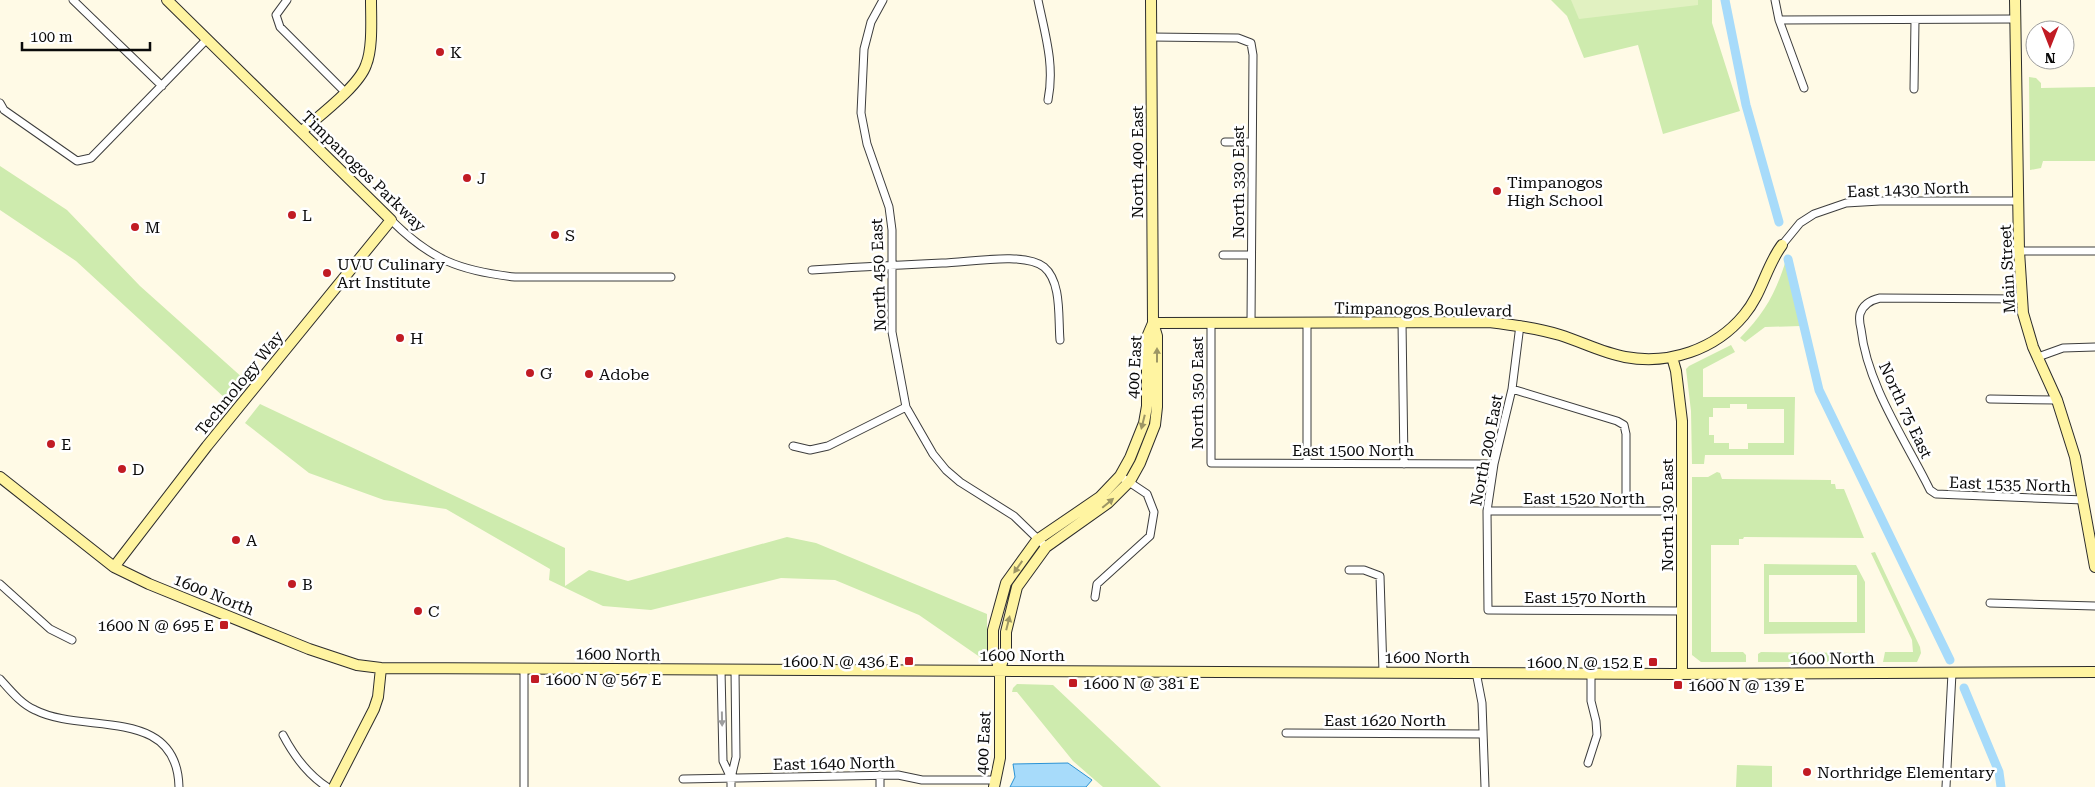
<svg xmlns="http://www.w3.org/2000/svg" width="2095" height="787" font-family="'Roboto Serif',serif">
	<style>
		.green { fill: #ceebae; fill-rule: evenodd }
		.pitch { fill: #e1f1c1 }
		.water { fill: #a7dbfa; stroke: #2a92d5 }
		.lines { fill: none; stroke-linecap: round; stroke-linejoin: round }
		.canal { stroke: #a7dbfa; stroke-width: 9 }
		.street-casing { stroke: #3d3d3d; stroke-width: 9 }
		.secondary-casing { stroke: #2c2c2c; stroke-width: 12 }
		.street { stroke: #fff; stroke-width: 7 }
		.secondary { stroke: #fff4a1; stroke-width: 10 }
		.oneway { fill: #9d9665 }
		.oneway2 { fill: #9d9d9d }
		.poi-dot { fill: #c11b23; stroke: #fff; stroke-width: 2 }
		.labels { text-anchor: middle; stroke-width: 5; stroke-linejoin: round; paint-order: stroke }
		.poi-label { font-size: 16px; fill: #0a0a0a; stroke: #fff; text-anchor: start }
		.street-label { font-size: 16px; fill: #0a0a0a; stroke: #fff }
	</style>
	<rect width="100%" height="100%" fill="#fffae6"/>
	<path class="green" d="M1551,0H1712V23L1740,111L1663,134L1638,45L1584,58L1567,16Z
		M2029,77L2036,78L2041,83V88L2095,87V161H2043L2041,168L2030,170Z
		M0,166L67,210L140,286L244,379L227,400L76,261L0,210Z
		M1786,260L1801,326L1765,327L1745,342L1740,338C1765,313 1776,292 1786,260Z
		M1731,345L1735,352L1703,369V397H1795L1794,455H1705L1704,464H1692L1691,411L1686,369L1689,366ZM1730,404H1747V409H1784V443H1748V449H1729V443H1714V435H1709V417H1713V408H1730Z
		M260,404L565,548V586L589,570L628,581L787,537L816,543L987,614V662L919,615L835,580L781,578L651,610L603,606L549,580L550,569L446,509L384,500L309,473L245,423Z
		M1717,472L1720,473L1722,479L1831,480V484H1835L1836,489H1844L1864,538L1744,537L1743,539H1739V545H1711V652H1743L1746,655V662H1701L1692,655V477H1708Z
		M1875,552L1920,647L1921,653L1917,662H1883L1885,652H1913L1912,640L1871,553Z
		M1764,564L1856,565L1865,582V633L1764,634ZM1769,575H1857V622H1769Z
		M1761,652L1870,653L1872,662H1758V654Z
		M1017,684L1053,685L1161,787H1103L1073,761L1017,692H1012L1013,688Z
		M1737,765L1772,766V787H1736Z"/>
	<path class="pitch" d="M1571,0H1698V5L1579,19Z"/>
	<path class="water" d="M1068,763L1092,780L1086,787H1010L1015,777L1013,764Z"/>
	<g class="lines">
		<path class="canal" d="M1725,0L1746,105L1779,222
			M1788,259L1819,390L1950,660
			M1964,688L1999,772L2001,787"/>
		<defs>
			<path id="street" d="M73,0L162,86
				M287,0L276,15L280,27L345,92
				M883,0L871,22L864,49L861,113L867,144L889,207L892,230V332L906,407L933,454L946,470L960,482L1014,516L1046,547
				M1038,0C1045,34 1055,65 1048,100
				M1775,0L1779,20L1804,88
				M1779,20L2014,19
				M1151,37L1238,38L1251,43L1253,55L1251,323
				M1914,89L1915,20
				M0,103L4,110L77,161L91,158L207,39
				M1225,142H1252
				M391,220C431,260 460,271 515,277H671
				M1782,245L1800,223L1814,214L1846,203L1880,201H2018
				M2019,251H2095
				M1223,255H1251
				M812,270C855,267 898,265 942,263C966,263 1024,251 1044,267C1062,282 1058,318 1060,340
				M2022,299L1880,298C1871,300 1863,304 1860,314C1859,319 1860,325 1861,329C1867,383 1902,435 1926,482L1930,490L1936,494L2084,500
				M1402,322L1404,464
				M1211,323V463L1494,464
				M1520,325L1512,389L1494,464L1487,511L1488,610L1682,611
				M2038,357L2063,348L2095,347
				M1512,389L1617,421L1624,425L1626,434V511
				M1990,399L2057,400
				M793,446L810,450L828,446L906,407
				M1307,463V322
				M1487,511H1682
				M1349,570H1364L1380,576L1383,672
				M0,584L50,629L72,640
				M1095,597L1097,584L1150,536L1154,512L1147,494L1120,476
				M1990,603L2095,606
				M721,670L723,761L731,778
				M1476,672L1482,703L1485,787
				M0,679C10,690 21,704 35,710C84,735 177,705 179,787
				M1286,733L1483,734
				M283,735C294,756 307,774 327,787
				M1588,763L1597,735L1596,721L1591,701V673
				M683,779L898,775L922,780H996
				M524,787V668
				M731,787V778L736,757L735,670
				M880,787V775
				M1946,787L1952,673"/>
			<path id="secondary" d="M2015,0L2019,251L2023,313L2033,347L2057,400L2075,457L2095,567
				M302,131C319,116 359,86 366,65C373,48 371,19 371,0
				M1153,323L1489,322C1513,325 1537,328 1560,335C1582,342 1603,353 1625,357C1669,365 1715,350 1744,315C1762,294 1766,266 1782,245
				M1672,357L1676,371L1682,421V674
				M0,477L114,567L149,584L309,649L357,665L381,668L1674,674L2095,672
				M114,567L207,446L391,220L167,0
				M1000,670L993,650V630L1006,583L1037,540L1100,497L1120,476L1130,458L1144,423L1147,406V337L1153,323
				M334,787L374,709L378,697L381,668
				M994,787L1000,758V670L1006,649V632L1017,587L1046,547L1108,503L1130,481L1140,463L1155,425L1157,407V336L1153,323L1151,0"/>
		</defs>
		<use href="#street" class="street-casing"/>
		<use href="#secondary" class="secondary-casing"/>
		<use href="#street" class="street"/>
		<use href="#secondary" class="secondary"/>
	</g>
	<defs><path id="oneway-solid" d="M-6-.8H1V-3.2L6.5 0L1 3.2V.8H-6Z" transform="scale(1.25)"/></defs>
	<g class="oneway">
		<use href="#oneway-solid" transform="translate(1157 355) rotate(-90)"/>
		<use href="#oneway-solid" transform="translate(1143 422) rotate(104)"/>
		<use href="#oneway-solid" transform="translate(1108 503) rotate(-40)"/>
		<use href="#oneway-solid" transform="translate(1018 567) rotate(125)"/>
		<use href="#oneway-solid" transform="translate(1008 623) rotate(-76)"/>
	</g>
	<use class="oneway2" href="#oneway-solid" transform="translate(722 719) rotate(89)"/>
	<g class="poi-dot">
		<circle cx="440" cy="52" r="5"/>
		<circle cx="467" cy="178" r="5"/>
		<circle cx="1497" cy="191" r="5"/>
		<circle cx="292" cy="215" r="5"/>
		<circle cx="135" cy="227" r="5"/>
		<circle cx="555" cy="235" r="5"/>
		<circle cx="327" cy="273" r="5"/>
		<circle cx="400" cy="338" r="5"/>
		<circle cx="530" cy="373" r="5"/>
		<circle cx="589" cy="374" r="5"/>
		<circle cx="51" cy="444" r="5"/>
		<circle cx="122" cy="469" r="5"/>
		<circle cx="236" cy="540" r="5"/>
		<circle cx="292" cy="584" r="5"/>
		<circle cx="418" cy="611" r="5"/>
		<rect x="219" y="620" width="10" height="10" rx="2.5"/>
		<rect x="904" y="656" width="10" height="10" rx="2.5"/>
		<rect x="1648" y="657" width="10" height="10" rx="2.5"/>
		<rect x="530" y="674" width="10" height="10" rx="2.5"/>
		<rect x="1068" y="678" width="10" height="10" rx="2.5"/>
		<rect x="1673" y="680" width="10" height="10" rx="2.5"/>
		<circle cx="1807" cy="772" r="5"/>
	</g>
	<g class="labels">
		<g class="poi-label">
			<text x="450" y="58">K</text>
			<text x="477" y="184">J</text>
			<text x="1507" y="188">Timpanogos<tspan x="1507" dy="18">High School</tspan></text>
			<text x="302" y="221">L</text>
			<text x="145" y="233">M</text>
			<text x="565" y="241">S</text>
			<text x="337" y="270">UVU Culinary<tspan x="337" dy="18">Art Institute</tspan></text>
			<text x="410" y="344">H</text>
			<text x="540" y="379">G</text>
			<text x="599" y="380">Adobe</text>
			<text x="61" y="450">E</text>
			<text x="132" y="475">D</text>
			<text x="246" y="546">A</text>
			<text x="302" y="590">B</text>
			<text x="428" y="617">C</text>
			<text x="214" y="631" text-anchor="end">1600 N @ 695 E</text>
			<text x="899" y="667" text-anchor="end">1600 N @ 436 E</text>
			<text x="1643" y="668" text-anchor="end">1600 N @ 152 E</text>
			<text x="545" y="685">1600 N @ 567 E</text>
			<text x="1083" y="689">1600 N @ 381 E</text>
			<text x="1688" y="691">1600 N @ 139 E</text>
			<text x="1817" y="778">Northridge Elementary</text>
		</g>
		<g class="street-label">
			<text transform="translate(1137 162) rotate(-90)" y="6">North 400 East</text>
			<text transform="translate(364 171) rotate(44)" y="6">Timpanogos Parkway</text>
			<text transform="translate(1238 182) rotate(-90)" y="6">North 330 East</text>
			<text transform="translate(1908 189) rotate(-2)" y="6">East 1430 North</text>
			<text transform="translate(2007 269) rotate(-93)" y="6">Main Street</text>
			<text transform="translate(878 275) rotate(-92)" y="6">North 450 East</text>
			<text transform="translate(1423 309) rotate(1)" y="6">Timpanogos Boulevard</text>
			<text transform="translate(1134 367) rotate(-87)" y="6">400 East</text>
			<text transform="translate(239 383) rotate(-51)" y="6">Technology Way</text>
			<text transform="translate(1197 393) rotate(-90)" y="6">North 350 East</text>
			<text transform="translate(1906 410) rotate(65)" y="6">North 75 East</text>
			<text x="1353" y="456">East 1500 North</text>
			<text transform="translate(1486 450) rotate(-79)" y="6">North 200 East</text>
			<text transform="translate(2010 484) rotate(2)" y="6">East 1535 North</text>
			<text x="1584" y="504">East 1520 North</text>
			<text transform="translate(1667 515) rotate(-90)" y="6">North 130 East</text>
			<text transform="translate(214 594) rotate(22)" y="6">1600 North</text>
			<text x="1585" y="603">East 1570 North</text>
			<text transform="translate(618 654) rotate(1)" y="6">1600 North</text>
			<text x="1022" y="661">1600 North</text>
			<text x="1427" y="663">1600 North</text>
			<text transform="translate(1832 658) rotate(-1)" y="6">1600 North</text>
			<text x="1385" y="726">East 1620 North</text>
			<text transform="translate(983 743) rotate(-87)" y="6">400 East</text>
			<text transform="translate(834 763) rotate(-1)" y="6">East 1640 North</text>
		</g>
	</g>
	<g transform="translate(2050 45) rotate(180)"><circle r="24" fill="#ffffff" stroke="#9d9d9d"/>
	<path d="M0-4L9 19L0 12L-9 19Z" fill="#c11b23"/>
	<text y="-8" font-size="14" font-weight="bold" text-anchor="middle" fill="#0a0a0a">N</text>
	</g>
	<path d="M22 42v8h128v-8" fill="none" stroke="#0a0a0a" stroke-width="2.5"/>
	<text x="30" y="42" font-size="15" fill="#0a0a0a" stroke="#ffffff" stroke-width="4" paint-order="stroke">100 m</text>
</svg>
